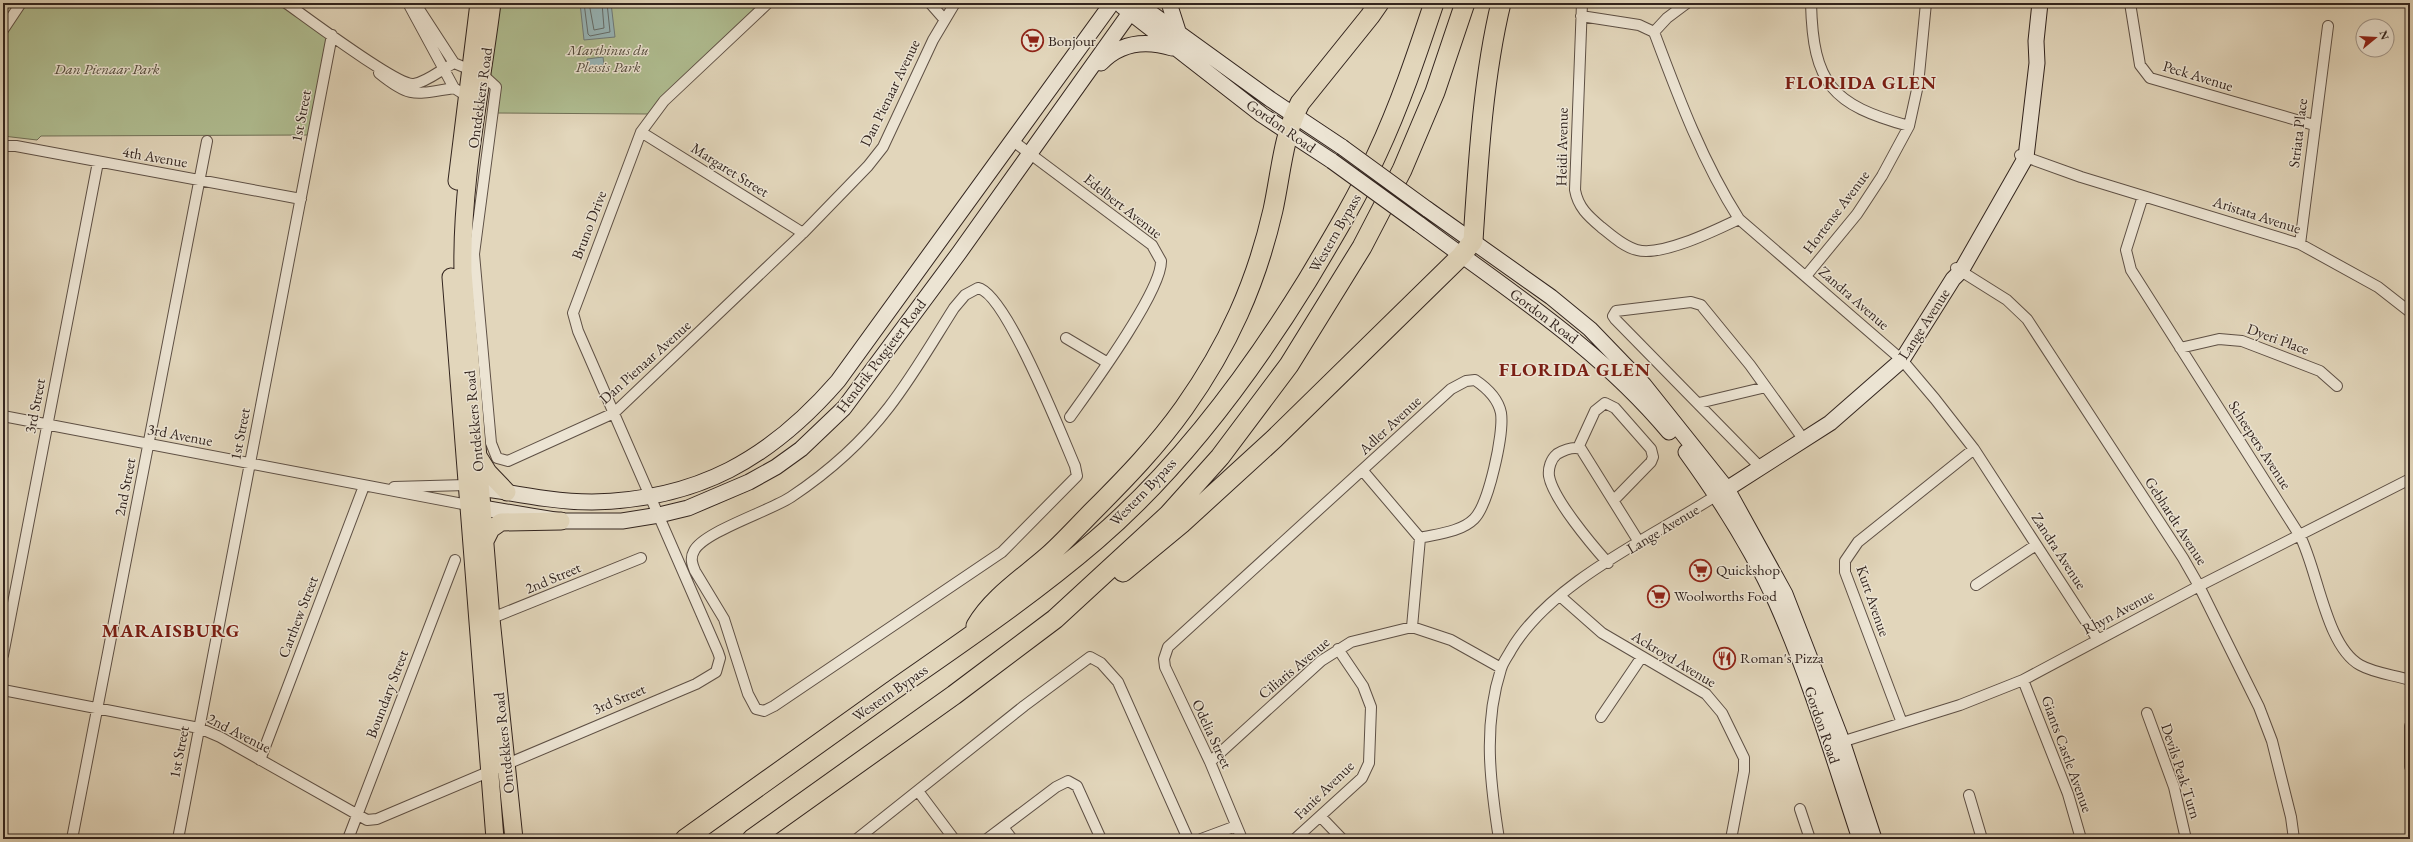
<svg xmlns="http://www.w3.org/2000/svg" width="2413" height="842" font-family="'EB Garamond',serif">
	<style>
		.green { fill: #b0be92; stroke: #717158 }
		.water { fill: #98b7ba; stroke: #6f7c7c }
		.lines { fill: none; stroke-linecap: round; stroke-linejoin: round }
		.shore { stroke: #656e6c; stroke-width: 1 }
		.street-casing { stroke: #5e5045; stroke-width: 12 }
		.secondary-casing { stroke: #32241e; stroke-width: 17 }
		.primary-casing { stroke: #32241e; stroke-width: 19 }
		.highway-casing { stroke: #32241e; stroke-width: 21 }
		.street { stroke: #ece4d3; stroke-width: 10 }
		.secondary { stroke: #ece4d3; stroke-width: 15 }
		.primary { stroke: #e2d6bb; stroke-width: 17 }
		.highway { stroke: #e2d6bb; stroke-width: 19 }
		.secondary-bridge-casing { stroke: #32241e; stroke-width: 17; stroke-linecap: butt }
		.secondary-bridge { stroke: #ece4d3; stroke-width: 15 }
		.labels { text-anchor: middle; stroke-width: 3; stroke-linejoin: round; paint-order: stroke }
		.poi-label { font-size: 15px; fill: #32241e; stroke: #ece4d3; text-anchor: start }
		.park-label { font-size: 15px; font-style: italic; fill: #524a3b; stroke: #ece4d3 }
		.street-label { font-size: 15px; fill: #32241e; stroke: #ece4d3 }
		.district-label { font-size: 19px; font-weight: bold; letter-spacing: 1px; fill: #7a1f14; stroke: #ece4d3 }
	</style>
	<rect width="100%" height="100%" fill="#e2d6bb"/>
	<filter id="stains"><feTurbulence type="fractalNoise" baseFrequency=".005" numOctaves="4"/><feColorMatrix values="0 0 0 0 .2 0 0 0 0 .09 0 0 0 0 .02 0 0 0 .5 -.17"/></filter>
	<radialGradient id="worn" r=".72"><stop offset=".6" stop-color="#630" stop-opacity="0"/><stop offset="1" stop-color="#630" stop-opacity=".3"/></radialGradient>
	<path class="green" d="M25,3H281L329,36L310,135L41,136L37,140L3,136V34Z
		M496,3H764L648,114L496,113L488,75Z"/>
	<path class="water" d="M580,3H611L615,37L584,40Z
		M603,57L604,65L588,67L587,59Z"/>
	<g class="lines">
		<path class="shore" d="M584,3L588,34L590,36L610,32L607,3
			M589,3L594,30L604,28L602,3"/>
		<defs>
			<path id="street" d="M286,3C306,17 397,86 414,84C427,82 442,69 454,63
				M408,3L454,88L470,98
				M415,3L454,63L483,75L496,87L474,254L491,443L497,458L508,461L614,413L803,233L868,166L883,147L933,40L955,3
				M930,3L944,19
				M1582,3L1575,190C1578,207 1588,216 1601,227C1611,235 1624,247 1637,250C1661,257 1716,230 1739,219
				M1811,3C1813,84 1832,105 1909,126
				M2130,3L2140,65L2150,78L2314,125
				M1581,16L1639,25L1654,32C1678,96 1702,161 1739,219L1902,360L1935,399L1974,449L2098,640
				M3,30L21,3
				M1654,32L1667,18L1687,3
				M379,73C411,99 415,94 454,88
				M641,132L803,233
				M1013,141L1152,245L1161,261C1162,291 1090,389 1070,417
				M3,146H16L301,199
				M2020,155L2081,177L2300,244L2378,287L2410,312
				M2143,196L2126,250L2131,270L2300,536C2318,571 2326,646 2360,665C2374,673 2394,675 2410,680
				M2300,244L2328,26
				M1956,268L2007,300L2027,319L2183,558L2199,586L2259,707L2272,741L2291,817L2294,839
				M1806,276L1857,214L1882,176L1909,126L1918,85L1926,3
				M978,288C1006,293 1062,436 1075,466L1077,476L1002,552L774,706L764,711L756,709L748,694L724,619L695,571C692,564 690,558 694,551C703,532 770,511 791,497C827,473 863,441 889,407C913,376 933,341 954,308L965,295Z
				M1066,338L1108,363
				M2180,348L2219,339L2242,341L2320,371L2337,386
				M1699,403L1766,387
				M3,416L468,505
				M1578,448L1595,411L1605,403L1615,408L1651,449L1653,457L1651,462L1614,500
				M1761,468L1615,319L1613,316L1616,311L1691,302L1701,305L1750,365L1804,440
				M1363,471L1420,538L1412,627
				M394,487L466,485
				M1608,563C1592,545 1553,499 1549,476C1548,468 1551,459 1557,454C1564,450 1573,446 1581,449L1639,542
				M1976,585L2036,545
				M1560,596L1602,633L1706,694L1722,713L1744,758V771L1731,839
				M487,620L641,558
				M3,655L98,162
				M2023,680L2068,794L2081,839
				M3,690L199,728L220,737L367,820L377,819L696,684L716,672L720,658L718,652L578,331L573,313L641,132L664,101L768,3
				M2147,713L2174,787L2186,839
				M1601,717L1641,658
				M1902,723L1845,572V561L1858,542L1974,449
				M2410,726V767
				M1838,743L1960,705L2023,680L2199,586L2410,479
				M260,760L364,486
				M1210,762L1321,661L1351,642L1412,627L1451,640L1501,668
				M918,791L954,839
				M1969,795L1982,839
				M1800,809L1810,839
				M1320,816L1342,839
				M1003,827L1012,839
				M72,839L207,141
				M178,839L332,35
				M348,839L455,560
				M857,839L1024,706L1090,657L1101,663L1118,682L1188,839
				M987,839L1056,787L1068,781L1077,786L1101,839
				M1201,839L1236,826
				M1242,839L1210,762L1165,667L1164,659L1168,647L1451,389L1466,381L1475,380C1487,388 1498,398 1501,413C1504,433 1489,504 1474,519C1461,532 1437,534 1420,538
				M1295,839L1362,778L1369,763L1371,707L1363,686L1338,649
				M1499,839C1490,782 1483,725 1501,669C1503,662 1508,656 1511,650C1551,582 1652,537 1717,495"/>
			<path id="secondary" d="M1137,3L1270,99L1342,147
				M1169,3L1178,31
				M1122,6L1262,115L1332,161
				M1101,63C1121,42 1146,40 1172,48
				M1427,209L1551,297L1590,329L1644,385L1727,489L1785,594L1842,741L1874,839
				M1419,224C1506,289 1598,347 1669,432
				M1686,452C1720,499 1752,549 1776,602C1810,678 1834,760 1860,839
				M469,486C509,492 551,502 592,502C698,500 770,459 838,381L1112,3
				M1719,494L1830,423L1902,360L1953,279L1961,271L2026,157L2037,63L2036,41L2040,3
				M471,506L561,521H622L659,515L688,508L749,482L776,467L801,449L844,408L959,253L1137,3"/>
			<path id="primary" d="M492,3C481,91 461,183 463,272L491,619L514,839
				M457,181L479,3
				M451,277L495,839
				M478,456L488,472L507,492
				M485,541L491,529L501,522L561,521"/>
			<path id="highway" d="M1123,572L1181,524L1274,439L1461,256L1473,241C1478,164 1483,77 1501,3
				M976,626C992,598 1023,578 1047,557C1063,543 1078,526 1094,510C1126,478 1157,446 1184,408C1228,346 1256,284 1273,210C1281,173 1283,136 1300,103L1370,16L1379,3
				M685,839C754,789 823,740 892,691C962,642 1032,595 1096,540C1181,467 1249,375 1307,281C1332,239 1357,198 1377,154C1400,105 1417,54 1434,3
				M752,839L954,695L1055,619L1168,515L1220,457L1289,365L1362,247L1402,170L1435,92L1465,3"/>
		</defs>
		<use href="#street" class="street-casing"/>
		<use href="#secondary" class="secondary-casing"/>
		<use href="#primary" class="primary-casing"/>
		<use href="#highway" class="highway-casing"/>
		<use href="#street" class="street"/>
		<use href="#secondary" class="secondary"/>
		<use href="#primary" class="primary"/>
		<use href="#highway" class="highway"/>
		<defs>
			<path id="secondary-bridge" d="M1342,147L1427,209
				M1332,161L1419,224"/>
		</defs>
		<use href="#secondary-bridge" class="secondary-bridge-casing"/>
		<use href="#secondary-bridge" class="secondary-bridge"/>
	</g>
	<defs>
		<symbol id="supermarket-ring" viewBox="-11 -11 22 22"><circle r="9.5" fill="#ece4d3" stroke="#8f2418" stroke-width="1.5"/><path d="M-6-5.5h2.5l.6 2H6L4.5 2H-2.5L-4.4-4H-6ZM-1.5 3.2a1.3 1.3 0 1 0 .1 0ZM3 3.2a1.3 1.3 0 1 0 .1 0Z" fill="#8f2418"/></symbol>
		<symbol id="restaurant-ring" viewBox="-11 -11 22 22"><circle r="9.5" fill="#ece4d3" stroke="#8f2418" stroke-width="1.5"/><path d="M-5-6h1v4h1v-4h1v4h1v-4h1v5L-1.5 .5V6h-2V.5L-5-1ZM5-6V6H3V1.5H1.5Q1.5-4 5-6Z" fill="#8f2418"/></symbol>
	</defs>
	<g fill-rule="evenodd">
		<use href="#supermarket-ring" x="1020" y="28" width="25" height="25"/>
		<use href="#supermarket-ring" x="1688" y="558" width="25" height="25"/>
		<use href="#supermarket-ring" x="1646" y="584" width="25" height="25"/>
		<use href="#restaurant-ring" x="1712" y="646" width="25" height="25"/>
	</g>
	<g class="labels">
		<g class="poi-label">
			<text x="1048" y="46">Bonjour</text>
			<text x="1716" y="575">Quickshop</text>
			<text x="1674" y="601">Woolworths Food</text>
			<text x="1740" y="663">Roman's Pizza</text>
		</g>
		<g class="park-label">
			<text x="608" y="55">Marthinus du<tspan x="608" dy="17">Plessis Park</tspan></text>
			<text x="107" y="74">Dan Pienaar Park</text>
		</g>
		<g class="street-label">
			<text transform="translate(2198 76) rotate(17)" y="5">Peck Avenue</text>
			<text transform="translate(890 93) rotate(-64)" y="5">Dan Pienaar Avenue</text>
			<text transform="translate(480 98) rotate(-82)" y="5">Ontdekkers Road</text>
			<text transform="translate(301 116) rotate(-79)" y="5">1st Street</text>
			<text transform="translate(1281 126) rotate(35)" y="5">Gordon Road</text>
			<text transform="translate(2298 133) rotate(-83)" y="5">Striata Place</text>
			<text transform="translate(1562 147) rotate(-89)" y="5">Heidi Avenue</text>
			<text transform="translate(155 157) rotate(10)" y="5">4th Avenue</text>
			<text transform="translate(730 170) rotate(32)" y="5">Margaret Street</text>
			<text transform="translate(1123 206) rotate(38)" y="5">Edelbert Avenue</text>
			<text transform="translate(1836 212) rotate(-53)" y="5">Hortense Avenue</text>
			<text transform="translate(2257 215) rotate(18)" y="5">Aristata Avenue</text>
			<text transform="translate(589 225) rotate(-69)" y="5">Bruno Drive</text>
			<text transform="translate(1335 233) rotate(-60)" y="5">Western Bypass</text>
			<text transform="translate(1854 298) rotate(41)" y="5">Zandra Avenue</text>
			<text transform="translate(1544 316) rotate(37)" y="5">Gordon Road</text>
			<text transform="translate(1924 324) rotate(-57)" y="5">Lange Avenue</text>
			<text transform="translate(2278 339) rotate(20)" y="5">Dyeri Place</text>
			<text transform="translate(881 356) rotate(-53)" y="5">Hendrik Potgieter Road</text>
			<text transform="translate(645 362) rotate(-42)" y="5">Dan Pienaar Avenue</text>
			<text transform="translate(35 406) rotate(-79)" y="5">3rd Street</text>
			<text transform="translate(474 421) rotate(-95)" y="5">Ontdekkers Road</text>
			<text transform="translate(1390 425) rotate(-43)" y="5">Adler Avenue</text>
			<text transform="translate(240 434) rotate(-79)" y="5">1st Street</text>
			<text transform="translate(180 435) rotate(11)" y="5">3rd Avenue</text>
			<text transform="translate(2260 445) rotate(57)" y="5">Scheepers Avenue</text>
			<text transform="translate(125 487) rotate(-79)" y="5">2nd Street</text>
			<text transform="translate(1143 492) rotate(-46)" y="5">Western Bypass</text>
			<text transform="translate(2176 521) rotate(57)" y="5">Gebhardt Avenue</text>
			<text transform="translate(1663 529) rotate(-31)" y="5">Lange Avenue</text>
			<text transform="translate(2059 551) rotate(57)" y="5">Zandra Avenue</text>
			<text transform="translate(553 578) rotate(-23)" y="5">2nd Street</text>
			<text transform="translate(1873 601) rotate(71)" y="5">Kurt Avenue</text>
			<text transform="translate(2118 612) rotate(-28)" y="5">Rhyn Avenue</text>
			<text transform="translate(298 617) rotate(-69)" y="5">Carthew Street</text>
			<text transform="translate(1674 659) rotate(31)" y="5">Ackroyd Avenue</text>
			<text transform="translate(1294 668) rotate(-40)" y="5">Ciliaris Avenue</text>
			<text transform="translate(890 693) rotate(-35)" y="5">Western Bypass</text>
			<text transform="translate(387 694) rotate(-69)" y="5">Boundary Street</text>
			<text transform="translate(619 699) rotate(-23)" y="5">3rd Street</text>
			<text transform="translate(1822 725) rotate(71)" y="5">Gordon Road</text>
			<text transform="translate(239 733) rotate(27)" y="5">2nd Avenue</text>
			<text transform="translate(1212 734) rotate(65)" y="5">Odelia Street</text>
			<text transform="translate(504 743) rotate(-96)" y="5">Ontdekkers Road</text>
			<text transform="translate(179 752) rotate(-79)" y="5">1st Street</text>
			<text transform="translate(2067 754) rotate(70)" y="5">Giants Castle Avenue</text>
			<text transform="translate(2181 771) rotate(72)" y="5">Devils Peak Turn</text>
			<text transform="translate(1324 790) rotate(-44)" y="5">Fanie Avenue</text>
		</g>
		<g class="district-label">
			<text x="1861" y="89">FLORIDA GLEN</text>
			<text x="1575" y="376">FLORIDA GLEN</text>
			<text x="171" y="637">MARAISBURG</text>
		</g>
	</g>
	<rect width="2413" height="842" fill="none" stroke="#e2d6bb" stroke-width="16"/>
	<rect x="4" y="4" width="2405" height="834" fill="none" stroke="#32241e" stroke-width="2"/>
	<rect x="8" y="8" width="2397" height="826" fill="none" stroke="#32241e"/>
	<g transform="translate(2375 38) rotate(72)"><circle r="19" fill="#ece4d3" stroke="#a2978b"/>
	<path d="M0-3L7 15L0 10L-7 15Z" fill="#8f2418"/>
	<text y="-6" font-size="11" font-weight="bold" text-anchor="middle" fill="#32241e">N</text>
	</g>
	<rect width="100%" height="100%" filter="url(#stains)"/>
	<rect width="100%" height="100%" fill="url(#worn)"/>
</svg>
